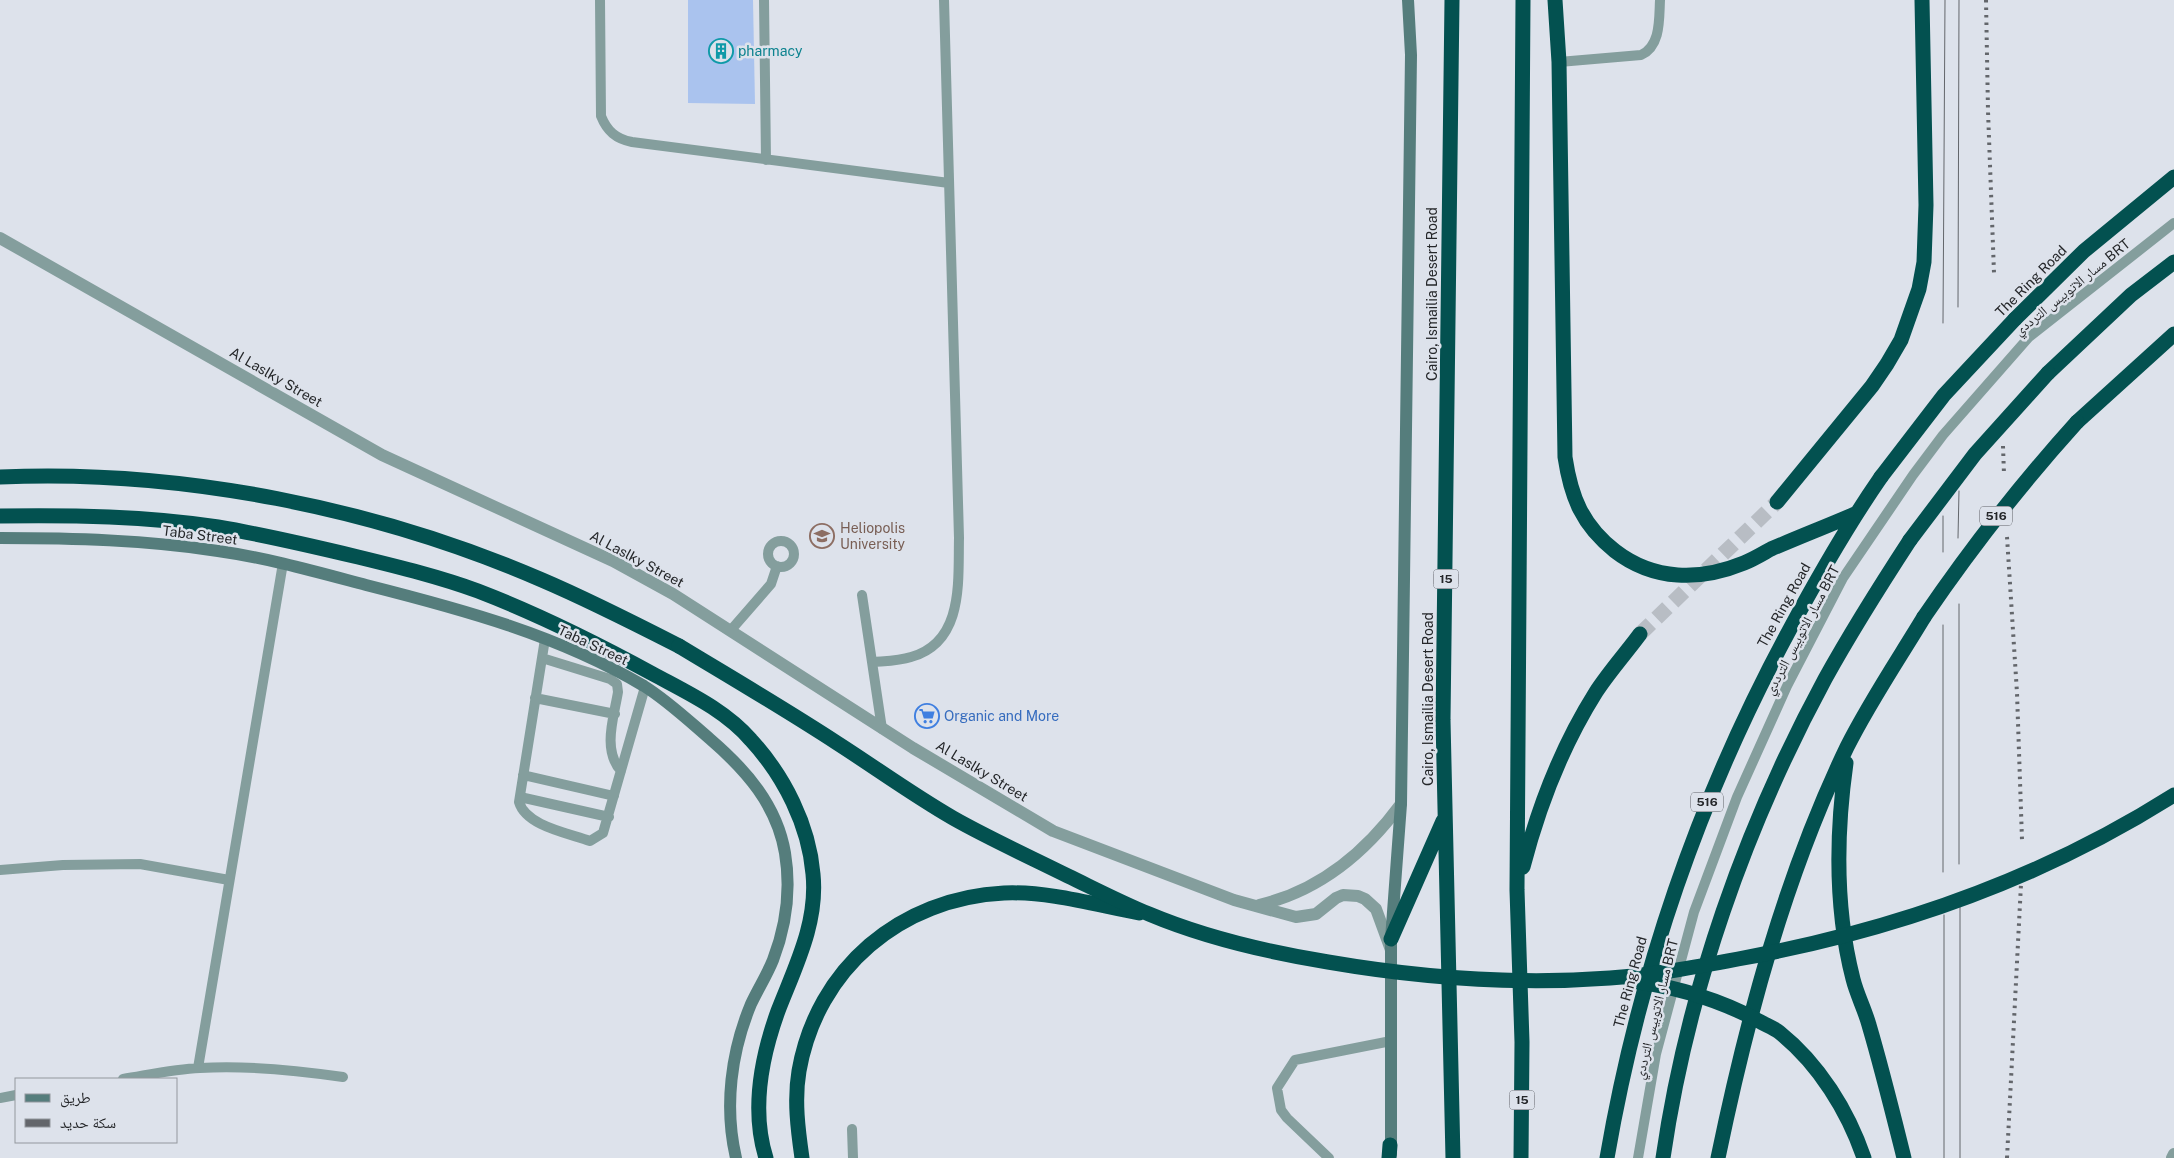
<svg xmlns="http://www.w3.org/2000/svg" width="2174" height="1158" font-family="'Public Sans','Noto Naskh Arabic',sans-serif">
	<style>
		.building { fill: #aac3ee }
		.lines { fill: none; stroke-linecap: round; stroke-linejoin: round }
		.highway-tunnel { stroke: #b8bdc4; stroke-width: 15; stroke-dasharray: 15 8; stroke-linecap: butt }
		.lane { stroke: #849e9d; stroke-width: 10 }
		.street { stroke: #849e9d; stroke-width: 12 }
		.secondary { stroke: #557d7c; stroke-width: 12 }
		.highway { stroke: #035150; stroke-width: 15 }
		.tram { stroke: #63666b; stroke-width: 1 }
		.rail { stroke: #63666b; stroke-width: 4; stroke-dasharray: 2.5 5; stroke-linecap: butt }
		.highway-bridge { stroke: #035150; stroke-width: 15 }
		.labels { text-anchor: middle; stroke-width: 5; stroke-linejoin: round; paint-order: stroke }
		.shield { fill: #dde2eb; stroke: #5c5f64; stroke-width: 1 }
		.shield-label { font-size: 12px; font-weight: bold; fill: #25272a }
		.culture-label { font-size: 14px; fill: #0d838f; stroke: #dde2eb; text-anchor: start }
		.street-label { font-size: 14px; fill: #25272a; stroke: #dde2eb }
		.education-label { font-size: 14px; fill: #785e54; stroke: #dde2eb; text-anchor: start }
		.shop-label { font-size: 14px; fill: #366cbe; stroke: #dde2eb; text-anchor: start }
	</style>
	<rect width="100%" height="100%" fill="#dde2eb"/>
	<path class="building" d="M688,0H753L755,104L688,103Z"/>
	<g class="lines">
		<path class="highway-tunnel" d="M1640,634L1777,502"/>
		<path class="lane" d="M600,0L601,116C607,131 616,139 632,142L949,183
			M764,0L766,160
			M1559,62L1641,55C1661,46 1659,19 1660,0
			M768 554a13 13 0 1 1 26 0a13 13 0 1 1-26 0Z
			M862,595L882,729
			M731,630L771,584L777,566
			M545,639L519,802C526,826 568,833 590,841L603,833L645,687
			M542,658L610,679L617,684L618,692C614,717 602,750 621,771
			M873,662C885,661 899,661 911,657C964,642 958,582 959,538L944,0
			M535,698L615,714
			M523,775L614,796
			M520,797L609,817
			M0,870L63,865L140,864L229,880
			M198,1068L283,563
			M123,1079C148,1075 174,1069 200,1068C248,1065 295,1070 343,1077
			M0,1098L16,1095
			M852,1129L853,1158
			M1329,1158L1287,1118L1281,1110L1277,1088L1295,1060L1391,1041
			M1638,1158L1656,1054L1694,912L1737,797L1787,686L1843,578L1913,475L1943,435L2029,337L2174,223"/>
		<path class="street" d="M0,238L382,455L613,561L673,594L913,748L1053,831L1234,900L1296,917L1316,914L1336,898L1343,895L1358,896L1365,899L1376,909L1391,950
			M1259,905C1319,891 1365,853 1401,804
			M2172,1158L2174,1154"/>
		<path class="secondary" d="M0,538C73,538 146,540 218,551C268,558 317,572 366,585C461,609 558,635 644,686C668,701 689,721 710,739C746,770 777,805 785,853C791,889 786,926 773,960C767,975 758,989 751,1004C731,1052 724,1107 736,1158
			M1391,1154V939L1401,804L1411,55L1408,0"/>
		<path class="highway" d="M1452,0L1443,720L1453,1158
			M1555,0L1559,62L1565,457C1571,497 1582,525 1615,551C1654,581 1700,581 1744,563C1754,559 1762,554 1771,549C1799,537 1827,526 1855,514
			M2015,319L2084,251L2174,177
			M2048,373L2131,295L2174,262
			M2077,422L2174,334
			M0,477C181,469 376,508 542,580C589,600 634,623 679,646
			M1777,502L1872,386L1887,364L1901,340L1919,289L1924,262L1926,205L1922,0
			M0,516C73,515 146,516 218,527C265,535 312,546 358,557C399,567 440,577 478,591C538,614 598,644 653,674C688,693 725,710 751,740C784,776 809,825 813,874C818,923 795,967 778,1011C761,1058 751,1110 766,1158
			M1846,763C1836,834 1835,909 1853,979C1857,995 1865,1010 1869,1025C1882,1069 1893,1114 1904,1158
			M1523,867C1539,805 1562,746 1596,692C1609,672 1626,653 1640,634
			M1391,939L1443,821
			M802,1158C798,1130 794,1100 799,1071C817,968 901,898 1004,893C1049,891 1096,905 1139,913
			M1389,1158L1390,1145
			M1521,1158L1522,1042L1517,890L1523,0
			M1607,1158C1639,972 1700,795 1790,629C1818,577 1847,526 1881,477
			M1663,1158C1687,992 1745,827 1825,679C1851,632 1880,586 1910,540
			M1718,1158C1747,1018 1785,876 1847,747C1869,703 1898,660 1924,617"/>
		<path class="tram" d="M1958,307L1959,0
			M1943,323L1945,0
			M1943,516V552
			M1958,538L1959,491
			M1959,604V864
			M1943,625V872
			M1944,915V1158
			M1960,1158V907"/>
		<path class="rail" d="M1986,0L1988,111L1994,273
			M2003,446L2004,474
			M2007,537L2017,693L2022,840
			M2007,1158L2021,884"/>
		<path class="highway-bridge" d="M1881,477L1944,395L2015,319
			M1910,540L1975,454L2048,373
			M1924,617C1971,548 2021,484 2077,422
			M679,646C732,678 785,709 837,743C876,768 913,795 953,818C990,839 1030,857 1068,876C1095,889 1122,903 1149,914C1206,938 1267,952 1328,962C1421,978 1515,985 1610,978C1653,975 1696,967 1738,959C1893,931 2040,880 2174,795
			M1632,981C1677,987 1720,1000 1759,1021C1766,1025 1774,1028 1779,1032C1819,1064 1848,1111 1864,1158"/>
	</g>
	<defs>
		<symbol id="building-ring" viewBox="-11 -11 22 22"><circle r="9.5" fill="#dde2eb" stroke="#0f9aa8" stroke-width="1.5"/><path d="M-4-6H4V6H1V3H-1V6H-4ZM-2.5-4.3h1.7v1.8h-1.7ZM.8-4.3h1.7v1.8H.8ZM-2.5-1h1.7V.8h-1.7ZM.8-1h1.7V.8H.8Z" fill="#0f9aa8"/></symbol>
		<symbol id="university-ring" viewBox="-11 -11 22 22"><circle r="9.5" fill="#dde2eb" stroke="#8d6e63" stroke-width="1.5"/><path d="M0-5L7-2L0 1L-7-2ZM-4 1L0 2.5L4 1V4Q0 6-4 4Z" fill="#8d6e63"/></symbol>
		<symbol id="supermarket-ring" viewBox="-11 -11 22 22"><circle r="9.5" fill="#dde2eb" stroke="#3f7fe0" stroke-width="1.5"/><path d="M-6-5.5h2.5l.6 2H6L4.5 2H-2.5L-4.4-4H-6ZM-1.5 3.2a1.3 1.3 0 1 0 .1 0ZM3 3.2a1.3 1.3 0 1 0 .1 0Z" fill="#3f7fe0"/></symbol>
	</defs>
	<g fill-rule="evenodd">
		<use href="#building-ring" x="707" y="37" width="28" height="28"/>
		<use href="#university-ring" x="808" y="522" width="28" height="28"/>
		<use href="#supermarket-ring" x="913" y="702" width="28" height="28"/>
	</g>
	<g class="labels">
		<g class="shield">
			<rect x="1980" y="506.5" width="32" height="19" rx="4"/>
			<rect x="1433.5" y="569.5" width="25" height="19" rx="4"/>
			<rect x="1691" y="792.5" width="32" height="19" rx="4"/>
			<rect x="1509.5" y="1090.5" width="25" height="19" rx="4"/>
		</g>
		<g class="shield-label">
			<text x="1996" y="520">516</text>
			<text x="1446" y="583">15</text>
			<text x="1707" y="806">516</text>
			<text x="1522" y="1104">15</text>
		</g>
		<g class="culture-label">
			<text x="738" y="56">pharmacy</text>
		</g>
		<g class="street-label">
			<text transform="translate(2031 281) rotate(-45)" y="5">The Ring Road</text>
			<text transform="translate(2072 287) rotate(-39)" y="5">مسار الاتوبيس الترددي BRT</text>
			<text transform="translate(1432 294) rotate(-90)" y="5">Cairo, Ismailia Desert Road</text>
			<text transform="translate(276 377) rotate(30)" y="5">Al Laslky Street</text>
			<text transform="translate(200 535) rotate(7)" y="5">Taba Street</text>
			<text transform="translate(637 559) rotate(28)" y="5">Al Laslky Street</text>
			<text transform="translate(1784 605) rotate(-61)" y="5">The Ring Road</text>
			<text transform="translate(1802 630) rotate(-62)" y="5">مسار الاتوبيس الترددي BRT</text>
			<text transform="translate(593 645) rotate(25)" y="5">Taba Street</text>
			<text transform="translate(1428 699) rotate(-90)" y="5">Cairo, Ismailia Desert Road</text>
			<text transform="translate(982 771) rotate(31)" y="5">Al Laslky Street</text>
			<text transform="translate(1630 982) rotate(-75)" y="5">The Ring Road</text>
			<text transform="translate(1656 1009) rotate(-76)" y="5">مسار الاتوبيس الترددي BRT</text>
		</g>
		<g class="education-label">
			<text x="840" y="533">Heliopolis<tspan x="840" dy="16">University</tspan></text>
		</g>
		<g class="shop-label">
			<text x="944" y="721">Organic and More</text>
		</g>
	</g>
	<rect x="15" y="1078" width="162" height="65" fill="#dde2eb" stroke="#93979e"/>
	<rect x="25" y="1094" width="25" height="8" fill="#557d7c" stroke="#93979e"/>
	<text x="60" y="1103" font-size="15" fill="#25272a">طريق</text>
	<rect x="25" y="1119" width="25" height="8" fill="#63666b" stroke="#93979e"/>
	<text x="60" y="1128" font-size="15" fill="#25272a">سكة حديد</text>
</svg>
